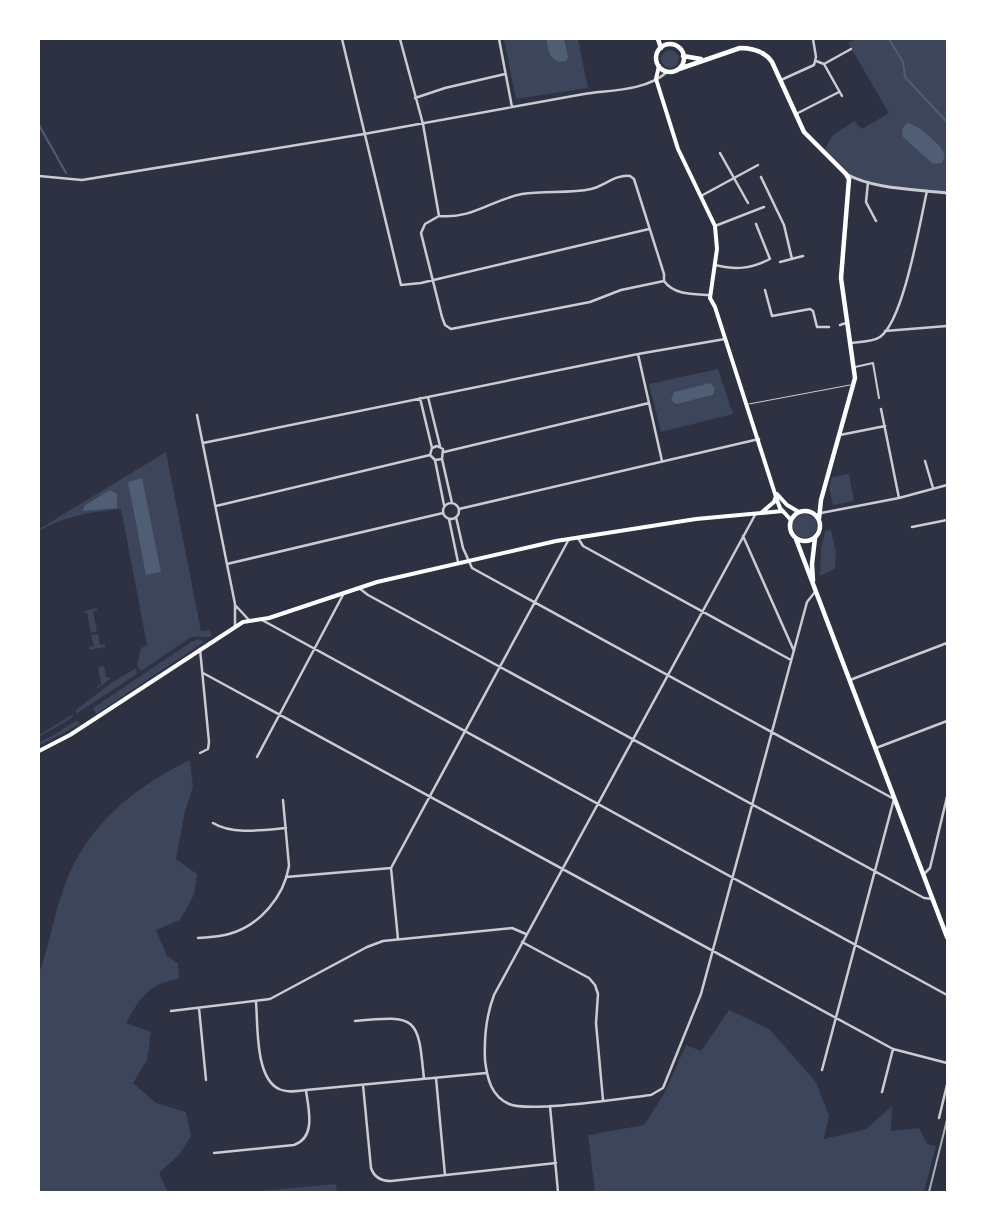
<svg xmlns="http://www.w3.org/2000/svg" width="986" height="1231" font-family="Quicksand,sans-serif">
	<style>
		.green { fill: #3c4559 }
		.water { fill: #4f5d75 }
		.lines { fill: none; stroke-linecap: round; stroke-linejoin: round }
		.stream { stroke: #4f5d75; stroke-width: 2 }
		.service { stroke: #caccd0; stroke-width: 1 }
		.pedestrian { stroke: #caccd0; stroke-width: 2 }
		.minor { stroke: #caccd0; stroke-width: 2.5 }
		.tertiary { stroke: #caccd0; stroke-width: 3 }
		.secondary { stroke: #fff; stroke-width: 4 }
		.primary { stroke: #fff; stroke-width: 4.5 }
		.rail { stroke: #abadb3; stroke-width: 2 }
	</style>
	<rect width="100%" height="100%" fill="#2d3142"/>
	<path class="green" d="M504,39H578L588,88L516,99Z
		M854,39H947V193C918,190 885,190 857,180C844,175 833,162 823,153L832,136L854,121L862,129L889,113L848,43Z
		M661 59a9 9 0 1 1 18 0a9 9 0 1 1-18 0Z
		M718,369L733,414L661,432L649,384Z
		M166,452L201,631L210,630L212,636C205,639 198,635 190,638L141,671L137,666L141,648L147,645L121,509C91,512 65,516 39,531V529Z
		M849,474L854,501L833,505L829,487L832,477Z
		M793 526a12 12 0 1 1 24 0a12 12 0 1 1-24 0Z
		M831,530L836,553L835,569L820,576L821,548L825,531Z
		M96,608L98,610L93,611L97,631L91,633L87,613L82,612Z
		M98,634L100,645L105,644V647L90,650L89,647L94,646L91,635Z
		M199,639L204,642L96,714L93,708L191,642Z
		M104,666L106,677L111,678L98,688L97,686L101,685L98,667Z
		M136,668L137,674L76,714V710L111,683Z
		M73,714L72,718L39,737V735Z
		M77,720L80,724L39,746V742L52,736Z
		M190,760L193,787L185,811L176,859L197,874L194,895L180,920L156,930L167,956L178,963L179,979C149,983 140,998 126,1023L151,1032L147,1060L133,1083L156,1103L186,1112L191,1136L180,1154L159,1173L168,1192H39V973C49,947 53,919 62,893C83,828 131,789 190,760Z
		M729,1010L769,1029L816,1082L829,1116L824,1139L866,1129L892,1106L891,1131L919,1128L927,1144L936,1146L924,1192H595L588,1135L644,1125L664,1094L686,1045L701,1051Z
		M336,1184L337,1192H250Z"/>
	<path class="water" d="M547,39H564L568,57L566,61C552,65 547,51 547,39Z
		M907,123C916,123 943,146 945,155L942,163L933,164L903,137L902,129Z
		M710,383L715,388L713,395L676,404L671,400L674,392Z
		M142,478L161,572L146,575L128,482Z
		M110,490L117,494V508L83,511L84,506Z"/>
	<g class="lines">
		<path class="stream" d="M889,39L903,62L905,77L947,122
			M39,42V39
			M39,125L66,173"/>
		<path class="service" d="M749,404L850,385"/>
		<path class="pedestrian" d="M855,367L873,363L879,398"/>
		<path class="minor" d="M342,39L401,285L421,283L649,229
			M400,39L423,124L439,216C473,219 491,200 522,194C545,190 569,194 591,189C604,186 616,174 630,176L634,179L664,274V281C674,295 693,294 709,295
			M499,39L512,107
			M816,61L824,64L842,96
			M824,64L851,49
			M781,80L814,65L816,57L813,39
			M415,98L445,88L505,74
			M796,114L839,92
			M720,153L748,203
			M39,176L82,180L364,134L584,94C610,90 646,91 667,72
			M761,177L784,225L792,259
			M868,182L866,202L876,221
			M701,196L758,165
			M439,216L425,224L421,233L442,317L445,325L451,329L590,302L621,290L664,281
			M715,226L764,207
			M780,262L803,256
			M715,265C736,270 750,269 770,259L756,224
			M765,290L772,316L810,309L813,311L817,327H829
			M840,325L846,323
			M885,331L947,326
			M850,343C859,342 873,342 880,337C904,320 920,221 927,191
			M638,354L662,461
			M428,397L440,446
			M420,398L432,448L430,455L435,460L442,459L443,449L437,446L432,448
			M881,409L899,498
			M197,415L235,604V627
			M840,435L885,426
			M203,443L638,354L725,339
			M444,452L649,403
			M442,459L452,503
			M435,460L444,505
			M925,461L933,488
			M443 511a8 8 0 1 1 16 0a8 8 0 1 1-16 0Z
			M216,506L430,455
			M459,509L759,439
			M821,513L899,498L947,485
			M755,515L494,995C486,1016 484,1037 485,1060C487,1078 491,1096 509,1104C529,1113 624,1098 651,1095L663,1088L701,994L807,602L815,592
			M456,517L463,548L472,568L894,799L822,1070
			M449,519L458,562
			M912,527L947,520
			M743,536L794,651
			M578,538L583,546L791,660
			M227,564L443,513
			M359,588L368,595L924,898L933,899
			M236,606L249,620
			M262,620L947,995
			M200,649L209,742L208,749L200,753
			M203,673L893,1049L947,1063
			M850,680L947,643
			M876,748L947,721
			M257,757L344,593
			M213,823C232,835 264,830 286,828
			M923,875L930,868L947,797
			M286,877L391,868
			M198,938C209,937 219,937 229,934C259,926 284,897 289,866L283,800
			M398,939L391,868L569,539
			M522,942L589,978L595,985L598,994L596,1023L603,1100
			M256,1002C258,1025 255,1078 279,1089C287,1093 297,1091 306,1090L486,1073
			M199,1008L206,1080
			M171,1011L270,999L367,947L383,941L512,928L526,934
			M355,1021C418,1015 418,1017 424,1079
			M436,1078L445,1175
			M363,1085L371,1168C374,1177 381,1181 391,1181L556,1163
			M882,1092L893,1049
			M550,1106L558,1192
			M939,1118L947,1085
			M214,1153L294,1145C317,1137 308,1108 306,1090"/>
		<path class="tertiary" d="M846,174C876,190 915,189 947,193"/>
		<path class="secondary" d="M659,66L656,79L678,149L715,226L717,249L710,298L715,307L777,500L780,508L791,520
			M777,494L787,505L799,512
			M761,513L774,502L776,496
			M39,751L70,735L243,622L269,618L377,582L556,541L696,519L783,511"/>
		<path class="primary" d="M658,39L661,48
			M656 58a14 14 0 1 1 28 0a14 14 0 1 1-28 0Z
			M683,56L701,59
			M679,69L740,48C753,48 765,52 772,62L804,132L846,174L849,179L841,278L855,378L821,500L819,519
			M790 526a15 15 0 1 1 30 0a15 15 0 1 1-30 0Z
			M796,539L947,937
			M813,581L812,564L815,538"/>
		<path class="rail" d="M929,1192L947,1120"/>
	</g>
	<rect width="986" height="1231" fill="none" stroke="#ffffff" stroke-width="80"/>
</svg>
